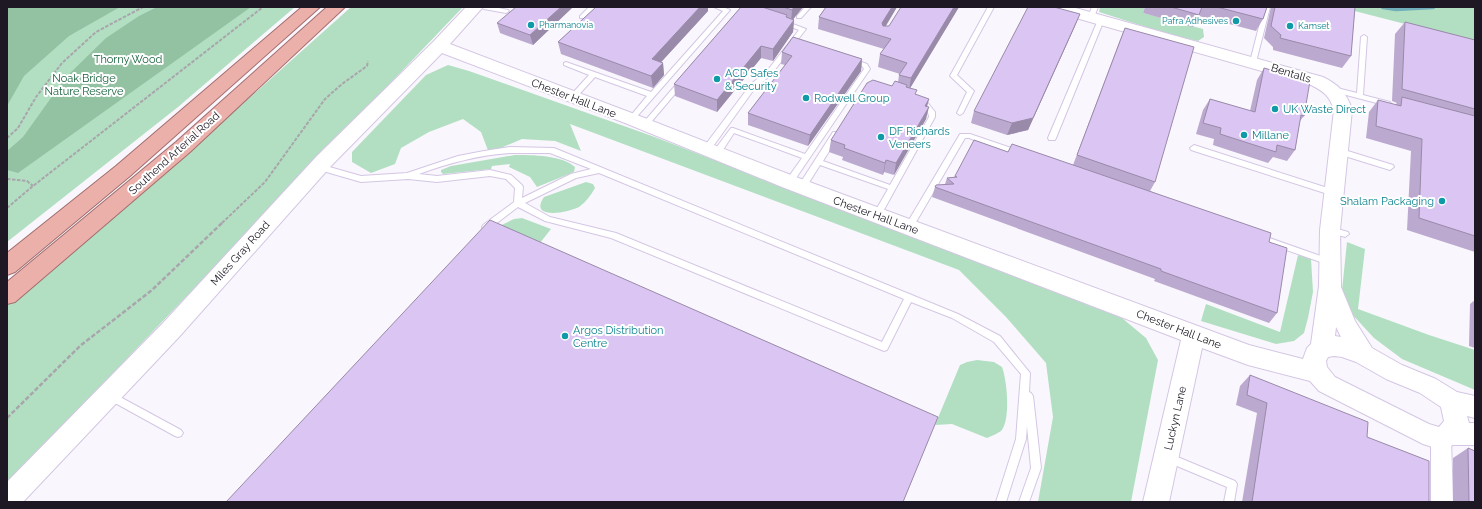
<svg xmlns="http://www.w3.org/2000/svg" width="1482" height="509" font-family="Raleway,sans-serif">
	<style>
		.green { fill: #b2dfc1 }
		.forest { fill: #93c2a3 }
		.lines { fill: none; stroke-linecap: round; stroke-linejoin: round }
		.stream { stroke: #70afb9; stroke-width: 4.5 }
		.service-casing { stroke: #d4c6e4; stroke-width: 2 }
		.minor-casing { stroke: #d4c6e4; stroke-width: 2 }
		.tertiary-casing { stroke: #d4c6e4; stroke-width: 2 }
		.trunk-casing { stroke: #a16e6e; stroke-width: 2 }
		.path-far1 { stroke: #a8a5ac; stroke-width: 2; stroke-dasharray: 3.5 1.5; stroke-linecap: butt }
		.path { stroke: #a8a5ac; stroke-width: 2.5; stroke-dasharray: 4.5 2; stroke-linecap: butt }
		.service { fill: #fff; fill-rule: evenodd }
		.minor { fill: #fff; fill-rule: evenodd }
		.tertiary { fill: #fff; fill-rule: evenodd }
		.trunk { fill: #ecb0ab; fill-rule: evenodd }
		.wall { fill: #bca9d0 }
		.shaded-wall { fill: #998aa9 }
		.building { fill: #dbc5f2; stroke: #998aa9 }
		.culture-dot { fill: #0f9aa8; stroke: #fff; stroke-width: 1.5 }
		.labels { text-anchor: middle; stroke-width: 4; stroke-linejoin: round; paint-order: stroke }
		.far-culture-label { font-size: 9px; fill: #0d838f; stroke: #fff; text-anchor: start }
		.park-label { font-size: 11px; fill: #15623c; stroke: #fff }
		.culture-label { font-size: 11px; fill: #0d838f; stroke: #fff; text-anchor: start }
		.street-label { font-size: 11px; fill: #1d1823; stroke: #fff }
	</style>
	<rect width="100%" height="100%" fill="#f9f7fd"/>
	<path class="green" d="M7,7H295L178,107L7,242Z
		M351,7H463L7,484V304L162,176Z
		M1100,7H1145L1143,13L1203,29L1204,37L1198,41L1174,36L1099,12Z
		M1339,7H1475V42Z
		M448,65L469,71L652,136L1122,318L1146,338L1158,360L1131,502H1038L1053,417L1046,363L1006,317L959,270L570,124L581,151L555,141L522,139L489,153L481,132L463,119L429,132L401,148L395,164L371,173L352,162V152L426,75Z
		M515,155C532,155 562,155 575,167L574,172L537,187L530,177L509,167L510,164L492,166L491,169L443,174L441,172V170L451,166Z
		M586,182L593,184L595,188C591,195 586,202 579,207C568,213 528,220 544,197Z
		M522,218L551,229L536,248L493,229L514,219Z
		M1347,242L1365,249L1358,309L1429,335L1475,350V390L1402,359L1374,338L1349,311L1342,290Z
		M1298,255L1311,259L1313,292L1308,318L1304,333L1294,341L1276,344L1201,321L1206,304L1280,332Z
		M977,360L994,362L1002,367C1007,380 1011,420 1001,431C997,434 991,436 987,438L952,424L935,425L960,365L967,362Z"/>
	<path class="forest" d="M7,7H120L69,36L24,76L7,106Z
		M157,7H251L18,173L7,170V151L23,137L66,77L106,38L139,16Z"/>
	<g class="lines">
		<path class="stream" d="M1383,7L1396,9L1433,7"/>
		<defs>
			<path id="service" d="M481,7H494L508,10L509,11L506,13L484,9Z
				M589,7H596L584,18H580V16Z
				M714,7H723L730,10L633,121H629L628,119L647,96L595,77L574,100H570V96L589,75L564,65V63L566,62L651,92L723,11Z
				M805,7H811L801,18H797V16Z
				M988,7H994L957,75L974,91L963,113L960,115L957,113L967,92L950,76Z
				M1092,7H1098L1094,17L1091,19L1088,17Z
				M1264,7H1270L1256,62L1253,64L1250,62Z
				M1101,18L1104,20L1056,138L1055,140H1049L1048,138L1098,20Z
				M785,21L806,29L771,75L755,88L709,152H703L702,150L703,148L751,84L767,71L799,30L783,24V22Z
				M1364,35L1367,37L1363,95L1390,102L1391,104L1390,106H1388L1331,91L1330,89L1333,87L1357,93L1361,37Z
				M851,58L867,64L870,69L792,184L789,185L785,182L802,158L734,133L719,156H713L712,154L713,152L731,128H733L805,154L864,69L862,66L849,61V59Z
				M680,80H682L685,82L647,127H643L641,125L643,123Z
				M920,98H924L935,112V117L880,217L877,218L873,215L888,189L820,165L805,189H799L798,187L799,185L833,132H836L840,134L823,161L890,185L929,117C929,109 919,105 920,98Z
				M960,134H970L1023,152L1024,154L1020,157L969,138H965L912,229H906L905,227L906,225Z
				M1194,145L1337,191L1338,193L1334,196L1191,150L1190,148Z
				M510,147L554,148L958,314L1000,336L1030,373L1029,392L1031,393L1033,396L1041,468L1029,502H1019L1031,468L1027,426L1026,439L1006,502H996L1016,439L1021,374L994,342L952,318L911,302L887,350L884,351L611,238L545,221L518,207L489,229H483L482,227L483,225L514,202L515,188L506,179L490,176L437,182L408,179L361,182L316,169L315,167L319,164L361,176L407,173L458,156L484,151ZM510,153H550L591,169L571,174L522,198L523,187L522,185L511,175L490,170L437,176L419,174C449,163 479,155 510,153ZM599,173L904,299L882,342L616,233L550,217L525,203L576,178Z
				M1338,148L1393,165L1394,167L1390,170L1335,153L1334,151Z
				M1331,227L1348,232L1349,234L1345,237L1328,232L1327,230L1328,228Z
				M1261,235L1332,260L1333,262L1332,264L1329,265L1258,240L1257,238L1258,236Z
				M109,391L181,430L183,433L181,436L178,437L175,436L106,398L104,395L106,392Z
				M1168,453L1235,481L1237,484L1234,502H1224L1227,487L1165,461L1163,458L1165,455Z"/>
			<path id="minor" d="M1441,430L1448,432L1451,439L1453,502H1431V439L1434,432Z"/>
			<path id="tertiary" d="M466,7H483L450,44L637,115L796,177L1249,345L1303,359L1307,348L1311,344L1319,286L1320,230L1334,110C1330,96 1323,91 1311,85L1048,10L1046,7H1072L1323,77C1339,85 1347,93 1352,110L1340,230L1341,287L1355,321L1372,348L1402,365L1436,379L1457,392L1475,396V418L1467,416L1469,423H1475V445H1453L1441,450L1423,444L1319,391L1310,381L1248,365L1202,348L1169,502H1143L1181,340L782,187L625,123L442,53L331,166L179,337L23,502H7V482L163,323L317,156L433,42ZM1336,327L1341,337L1335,336ZM1334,356L1342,357L1356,362L1386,379L1420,393L1441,407L1444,421L1439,427L1429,424L1335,377L1327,367L1326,361L1328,357Z"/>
			<path id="trunk" d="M302,7H320L130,176L15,272L7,275V253L116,166Z
				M327,7H345L190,152L15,302L7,304V282L176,142Z"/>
		</defs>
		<use href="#service" class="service-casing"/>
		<use href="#minor" class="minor-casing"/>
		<use href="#tertiary" class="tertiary-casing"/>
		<use href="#trunk" class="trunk-casing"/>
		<path class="path-far1" d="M7,138L18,128L36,97L62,63L96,32L143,7
			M7,179L27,181L33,186
			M7,208L33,186L263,7
			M222,223L265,182L325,99L342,84L367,66L368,61"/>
		<path class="path" d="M7,418L80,346L152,290L223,222"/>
		<use href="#service" class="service"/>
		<use href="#minor" class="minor"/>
		<use href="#tertiary" class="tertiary"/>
		<use href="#trunk" class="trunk"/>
	</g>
	<path class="wall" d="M573,7L533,45L500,33L497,23Z
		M596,7H708V11L661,62L663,63L664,75L653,88L561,54L558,42Z
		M741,7H803L793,19L794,20L793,32L773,61L761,58L717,112L675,96L674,84Z
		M826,7H897L886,26H889L959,7L910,88L927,106L926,119L894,175L884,172L883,175L842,160L843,157L829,152L831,140L892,86L898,82L899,75L900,74L878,67L880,54L884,49L818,29L819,17Z
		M1145,7H1267L1263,19L1256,31L1199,16L1193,27L1143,13Z
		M1271,7H1355L1351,56L1342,68L1273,50V47L1264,38Z
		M1405,22L1475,40V252L1407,230L1411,151L1366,138L1369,112L1378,100L1395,105L1397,103L1392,101L1395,34Z
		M1075,26L1028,130L1007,135L971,123L974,111Z
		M1125,28L1155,182L1150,191L1269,242L1277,313L1269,323L1154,281L1155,279L932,197L935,187L945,184L947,178L954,177L955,176L1008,152L1073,165L1120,40Z
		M782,52L862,59L861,71L808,146L748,125V113L785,65L781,64Z
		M1264,68L1304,116L1300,121L1295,150L1287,161L1273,157L1268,163L1213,145L1214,139L1196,134L1203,110L1210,99L1250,111L1257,80Z
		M1475,300V348L1469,346L1470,304Z
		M1250,375L1367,437L1429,502H1242L1257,413L1236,405L1240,386Z
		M1468,448L1475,502H1453V458Z"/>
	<path class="shaded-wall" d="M561,7H573L533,45L530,35Z
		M700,7H708V11L653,71L652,59Z
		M794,7H803L791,22L792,10Z
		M892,7H897L880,35L882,23Z
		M954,7H959L909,90L911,78Z
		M1080,14L1075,26L1028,130L1007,135L1012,123Z
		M794,20L793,32L773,61V49Z
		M761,46V58L717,112V100Z
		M862,59L861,71L808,146L810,135Z
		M663,63L664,75L653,88L651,76Z
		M929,99L926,111L925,106Z
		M929,107L926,119L894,175L896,163Z
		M886,160L884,172L883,175L885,163Z"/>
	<path class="building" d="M516,7H561L530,35L497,23Z
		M596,7H700L652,59L663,63L651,76L558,42Z
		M741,7H762L787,15L786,17L794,20L773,49L761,46L717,100L674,84Z
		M783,7H794L792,10Z
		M826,7H892L882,23L883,26H889L901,7H954L911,78L899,75L907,63L880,54L891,39L819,17Z
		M1028,7H1054L1080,14L1033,118L1012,123L974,111Z
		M1171,7H1202L1199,15Z
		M1217,7H1267L1263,19Z
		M1275,7H1355L1351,56L1280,38L1281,35L1271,26Z
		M1405,22L1475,40V109L1402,89Z
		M1125,28L1194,47L1155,182L1077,155Z
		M793,37L862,59L810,135L748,113L792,56L782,52Z
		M1264,68L1310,81L1304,116L1301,115L1295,150L1277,145L1276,152L1220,134L1221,128L1203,123L1210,99L1255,112Z
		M873,80L892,86L895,81L907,85L906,87L917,90L915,94L929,99L925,106L929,107L896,163L886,160L885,163L844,148L845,145L831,140L867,83Z
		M1402,97L1475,116V236L1419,218L1422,139L1376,126L1378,100L1401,106Z
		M974,140L1008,152L1012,144L1271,233L1269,242L1287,248L1277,313L1161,271V269L935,187L936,185L954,184L947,178L957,177L955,176Z
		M490,220L938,417L903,502H226Z
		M1250,375L1368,422L1367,437L1429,461V502H1252L1267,403L1247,395Z
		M1468,448L1475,451V502H1469Z"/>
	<g class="culture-dot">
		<circle cx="1236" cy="21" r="4"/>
		<circle cx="531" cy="25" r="4"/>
		<circle cx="1290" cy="26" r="4"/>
		<circle cx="717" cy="79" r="4"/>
		<circle cx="806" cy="98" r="4"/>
		<circle cx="1275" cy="109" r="4"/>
		<circle cx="1244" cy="135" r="4"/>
		<circle cx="881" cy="137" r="4"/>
		<circle cx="1442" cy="201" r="4"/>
		<circle cx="565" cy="336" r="4"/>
	</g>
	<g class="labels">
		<g class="far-culture-label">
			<text x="1228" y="24" text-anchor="end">Pafra Adhesives</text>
			<text x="539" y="28">Pharmanovia</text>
			<text x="1298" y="29">Kamset</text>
		</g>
		<g class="park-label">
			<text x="128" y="63">Thorny Wood</text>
			<text x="84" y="82">Noak Bridge<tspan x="84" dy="13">Nature Reserve</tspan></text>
		</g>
		<g class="culture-label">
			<text x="725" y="77">ACD Safes<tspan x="725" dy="13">&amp; Security</tspan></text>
			<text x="814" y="102">Rodwell Group</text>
			<text x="1283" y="113">UK Waste Direct</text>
			<text x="889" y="135">DF Richards<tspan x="889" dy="13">Veneers</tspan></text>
			<text x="1252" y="139">Millane</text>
			<text x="1434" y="205" text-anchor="end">Shalam Packaging</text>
			<text x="573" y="334">Argos Distribution<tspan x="573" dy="13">Centre</tspan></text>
		</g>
		<g class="street-label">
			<text transform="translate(1291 73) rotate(17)" y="4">Bentalls</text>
			<text transform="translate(574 98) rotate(21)" y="4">Chester Hall Lane</text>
			<text transform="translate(174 153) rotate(-42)" y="4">Southend Arterial Road</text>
			<text transform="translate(876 215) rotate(20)" y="4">Chester Hall Lane</text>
			<text transform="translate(240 253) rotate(-48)" y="4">Miles Gray Road</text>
			<text transform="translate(1179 329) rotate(21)" y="4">Chester Hall Lane</text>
			<text transform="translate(1175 418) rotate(-77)" y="4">Luckyn Lane</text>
		</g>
	</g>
	<rect width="1482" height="509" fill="none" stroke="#1d1823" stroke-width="16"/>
</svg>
